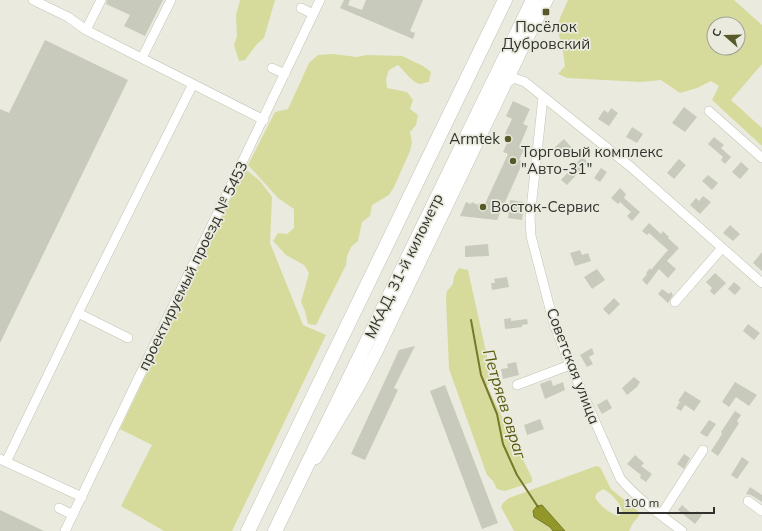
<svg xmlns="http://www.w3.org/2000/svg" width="762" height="531" font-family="Mulish,sans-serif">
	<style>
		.green { fill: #d6db9c; fill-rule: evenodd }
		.water { fill: #939729; stroke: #76792a }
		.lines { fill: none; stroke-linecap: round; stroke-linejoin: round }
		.stream { stroke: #76792a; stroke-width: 2 }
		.building { fill: #c8cabc }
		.minor-casing { stroke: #c1c3b5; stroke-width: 10 }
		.major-casing { stroke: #c1c3b5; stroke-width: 13 }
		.highway-casing { stroke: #c1c3b5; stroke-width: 15 }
		.minor { stroke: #fff; stroke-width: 9 }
		.major { stroke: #fff; stroke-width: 12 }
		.highway { stroke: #fff; stroke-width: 14 }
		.poi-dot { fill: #575a28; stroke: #eaebde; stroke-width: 1.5 }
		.labels { text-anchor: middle; stroke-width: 3.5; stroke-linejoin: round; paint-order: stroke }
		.poi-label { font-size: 15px; fill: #31322d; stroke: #eaebde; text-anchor: start }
		.street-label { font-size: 15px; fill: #31322d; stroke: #eaebde }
		.water-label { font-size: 16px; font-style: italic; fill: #575a0a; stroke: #eaebde }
	</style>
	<rect width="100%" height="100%" fill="#eaebde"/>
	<path class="green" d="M240,0H275L264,38L257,44L245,60L239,61L234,45L237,36L236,15Z
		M568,0H734L762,25V64L731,100L762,128V146L712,100L719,86L711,81L697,88L680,93L661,80L641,82L567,78L558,74L565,66L562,46L557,29L560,18ZM714,24H738V48H714Z
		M333,54L357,57L367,55L402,56L423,66L431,72L429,82C426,82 422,84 420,84C412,83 404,70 398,65L389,70L386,79L387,88L407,92L413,100L410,109L418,115L416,125L410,132L412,142L410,151L394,187L389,195L372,205L370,216L362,222L358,241L351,247L347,256L346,265L316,325L308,324L305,311L301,302L309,273L304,265L286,255L273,241L278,233L287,234L294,228V209L278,198L248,165L275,112L288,109L309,63L318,55Z
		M245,169L260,181L272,197L270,243L303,325L326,335L232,531H164L121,506L152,445L120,429Z
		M459,268L468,270L492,379L487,386L532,478V482L505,491L497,489L493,481L487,475L449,369L446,299L447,291L453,284L454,276Z
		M596,466L600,467L611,489L639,512V516L633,523L629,531H565L542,505L538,520L550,527L553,531H514L501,507L503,503L509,498ZM603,489C611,493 623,505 622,514L618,516C609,513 600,506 595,497L597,493Z"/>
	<path class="water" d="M542,505L565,531H553L550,527L534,517L533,511L537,506Z"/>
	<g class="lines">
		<path class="stream" d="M471,320L481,375L497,414L503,444L517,475L538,507"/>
	</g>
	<path class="building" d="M107,0H163L145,36L124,26L130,15L106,4Z
		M344,0H350L348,5L362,10L366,0H423L410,31L415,33L413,39L340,8Z
		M45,40L128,80L0,343V109L9,113Z
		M513,101L530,109L523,124L528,126L520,145L525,147L519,160L523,162L497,220L460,216L466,202L471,204L472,202L478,205L479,203L484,206L508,154L503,152L510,136L505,134L512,119L506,116Z
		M684,107L697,117L685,132L672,123Z
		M611,108L618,113L609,126L598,119L604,110L608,113Z
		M632,127L643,134L637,143L626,137Z
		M714,137L724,145L721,148L731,157L725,164L721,160L723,157L708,144Z
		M564,139L574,150L569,155L566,151L562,155L554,148Z
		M582,157L588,162L567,185L561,180Z
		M679,159L686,165L674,179L667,173Z
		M741,162L749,169L740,179L732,172Z
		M601,168L607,172L600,182L594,178Z
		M708,175L718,183L712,190L702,181Z
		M620,188L626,194L624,198L640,212L632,221L627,216L631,212L620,202L618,204L611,198Z
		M703,196L711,202L700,214L690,205L696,198L699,201Z
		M510,200L524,202L522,220L508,218Z
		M649,223L661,234L663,231L669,237L668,238L679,248L667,261L676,269L668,278L659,269L647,285L642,280L647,274L646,273L650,268L651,270L668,250L649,233L647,235L642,231Z
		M730,225L740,234L733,241L723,233Z
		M488,244L489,256L465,257V246Z
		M580,250L582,255L588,253L591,261L575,266L570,253Z
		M762,252V271L753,263Z
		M597,269L605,280L592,289L584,277Z
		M715,273L726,283L714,295L710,291L712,288L706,282Z
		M507,277L509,287L492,290L491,283H495L494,279Z
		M734,282L741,288L735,295L728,289Z
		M662,289L669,294L671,292L673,295L668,303L658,294Z
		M614,298L620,304L609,315L603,309Z
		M511,318V321L527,319L528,324L522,325V327L505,329L504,319Z
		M748,324L760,333L754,340L743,331Z
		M415,346L394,388L398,390L365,460L351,454L399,350Z
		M592,348L594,354L589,357L593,364L587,367L580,355Z
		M516,362L519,375L503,379L501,369L508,368L507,364Z
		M634,377L640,382L637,387L627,395L622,388Z
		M551,380L553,386L563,382L565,390L545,399L540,384Z
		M735,382L757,395L749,406L736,397L729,407L722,402Z
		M445,385L498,523L482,529L430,391Z
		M685,391L701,401L694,411L685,405L681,411L676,408L680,402L678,401Z
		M607,399L612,408L602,414L597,405Z
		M735,411L741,415L737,421L739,423L718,456L711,451L722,434L721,432Z
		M540,419L544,429L527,435L524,425Z
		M709,420L716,424L707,437L700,433Z
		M684,454L690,458L684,469L677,464Z
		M635,455L644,463L641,466L652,474L646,482L640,478L641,475L627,464Z
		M742,457L749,462L737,479L731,475Z
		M750,487L762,495V502L751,495L746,494Z
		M682,505L691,513L692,512L694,514L697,511L702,515L695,524L678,510Z
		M0,510L44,531H0Z"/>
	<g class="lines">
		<defs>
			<path id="minor" d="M33,0L68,17L86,30L264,120
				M301,8L313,14
				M86,30L101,0
				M142,58L171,0
				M272,68L285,74
				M506,84L514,78L525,82L632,168L762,283
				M543,97L530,218L531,236L554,324L568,360L620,478C637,499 661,515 682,531
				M709,111L762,158
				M675,302L722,248
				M78,313L128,338
				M517,385L570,365
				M0,459L82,497
				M6,462L78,313L193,84
				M748,501L762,511
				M59,508L73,515
				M661,515L703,450
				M65,531L320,0"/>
			<path id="major" d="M316,458L359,386L378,349L526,41L547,0"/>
			<path id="highway" d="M248,531L505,0
				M275,531L533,0"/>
		</defs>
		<use href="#minor" class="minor-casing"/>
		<use href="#major" class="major-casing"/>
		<use href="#highway" class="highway-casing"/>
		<use href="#minor" class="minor"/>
		<use href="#major" class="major"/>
		<use href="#highway" class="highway"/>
	</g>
	<g class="poi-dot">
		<rect x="542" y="8" width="8" height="8" rx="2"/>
		<circle cx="508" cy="139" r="4"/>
		<circle cx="513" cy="161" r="4"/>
		<circle cx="483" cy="207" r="4"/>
	</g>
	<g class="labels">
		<g class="poi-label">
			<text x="546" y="32" text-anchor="middle">Посёлок<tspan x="546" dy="17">Дубровский</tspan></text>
			<text x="500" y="144" text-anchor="end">Armtek</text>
			<text x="521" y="157">Торговый комплекс<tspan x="521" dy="17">"Авто-31"</tspan></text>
			<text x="491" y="212">Восток-Сервис</text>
		</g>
		<g class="street-label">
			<text transform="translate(193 266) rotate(-64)" y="5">проектируемый проезд № 5453</text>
			<text transform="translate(404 266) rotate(-64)" y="5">МКАД, 31-й километр</text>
			<text transform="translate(573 366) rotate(69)" y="5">Советская улица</text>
		</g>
		<g class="water-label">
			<text transform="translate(505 404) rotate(73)" y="6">Петряев овраг</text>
		</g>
	</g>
	<g transform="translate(726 36) rotate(290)"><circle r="19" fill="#eaebde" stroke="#a0a197"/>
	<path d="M0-3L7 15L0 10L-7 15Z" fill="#575a28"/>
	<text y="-6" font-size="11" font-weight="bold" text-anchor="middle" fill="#31322d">С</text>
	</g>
	<path d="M618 507v6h96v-6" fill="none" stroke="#31322d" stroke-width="2"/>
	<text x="624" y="507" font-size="12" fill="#31322d" stroke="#eaebde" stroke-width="3" paint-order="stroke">100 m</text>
</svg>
